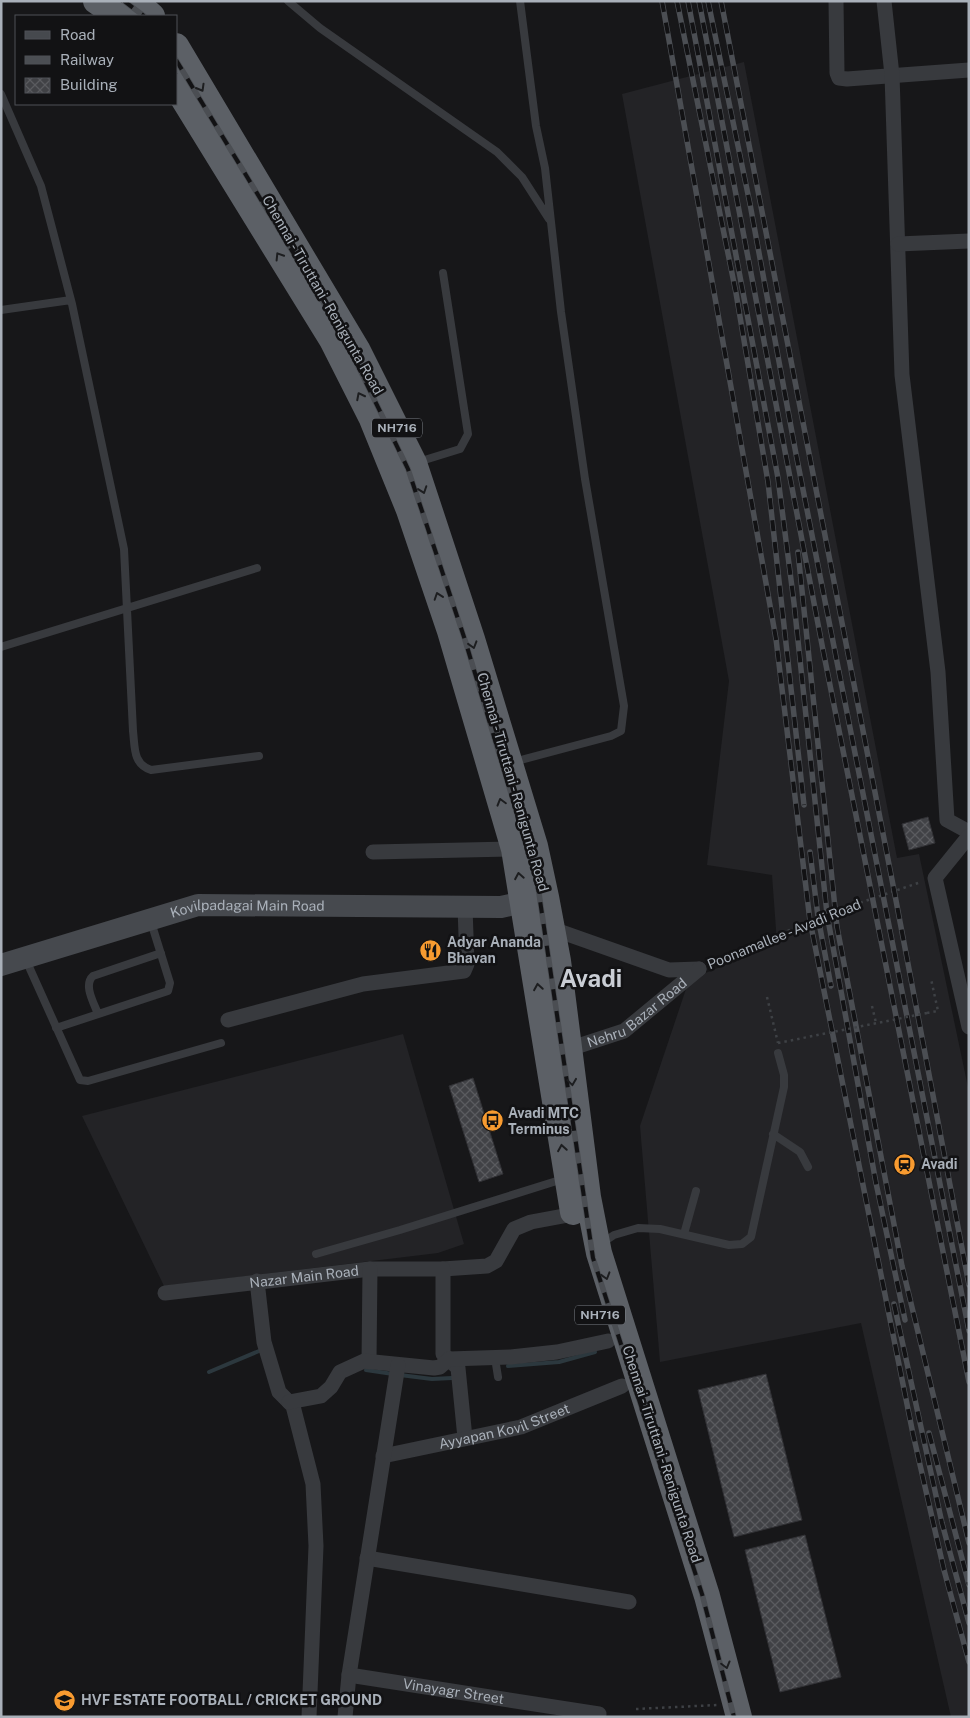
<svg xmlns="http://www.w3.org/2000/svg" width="970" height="1718" font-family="'Public Sans',sans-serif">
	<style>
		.built { fill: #232326 }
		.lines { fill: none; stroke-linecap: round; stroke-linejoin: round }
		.stream { stroke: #2c383e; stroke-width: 4 }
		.building { fill: url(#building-cross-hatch); stroke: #313135 }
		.path { stroke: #3e4145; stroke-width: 2.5; stroke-dasharray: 2.5 4; stroke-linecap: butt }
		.service { stroke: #383a3e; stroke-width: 8 }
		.minor { stroke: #383a3e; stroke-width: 15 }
		.secondary { stroke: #46494e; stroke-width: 22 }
		.trunk { stroke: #5c6066; stroke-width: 26 }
		.rail-casing { stroke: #4b4e53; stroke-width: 5.5 }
		.rail { stroke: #121214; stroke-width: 4; stroke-dasharray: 11; stroke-linecap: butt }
		.path-bridge { stroke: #3e4145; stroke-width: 2.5; stroke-dasharray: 2.5 4; stroke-linecap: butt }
		.oneway { stroke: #1d1e20 }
		.labels { text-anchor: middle; stroke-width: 5; stroke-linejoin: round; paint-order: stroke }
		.shield { fill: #121214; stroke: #7c8188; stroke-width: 1 }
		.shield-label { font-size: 12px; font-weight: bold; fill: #a9b0b9 }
		.street-label { font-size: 14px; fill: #a9b0b9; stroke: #121214 }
		.poi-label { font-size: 14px; font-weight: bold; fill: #a9b0b9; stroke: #121214; text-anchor: start }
		.town-label { font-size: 24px; font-weight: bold; fill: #caced5; stroke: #121214 }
	</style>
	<defs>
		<pattern id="building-cross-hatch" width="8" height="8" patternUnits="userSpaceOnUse" patternTransform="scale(1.25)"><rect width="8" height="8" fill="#414246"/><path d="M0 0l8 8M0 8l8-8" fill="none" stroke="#5a5b5f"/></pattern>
	</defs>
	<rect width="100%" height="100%" fill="#171719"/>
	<path class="built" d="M744,62L897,858L919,854L969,1092V1717H951L861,1323L660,1362L640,1126L689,980L777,943L772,875L707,865L729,681L622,94Z
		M403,1034L464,1244L438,1253L164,1286L82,1116Z"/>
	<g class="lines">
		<path class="stream" d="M508,1366L559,1362L595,1352
			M366,1370L393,1374
			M209,1372L259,1351
			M400,1375L432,1379L452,1378"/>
	</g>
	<path class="building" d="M928,817L935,843L909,850L902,824Z
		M473,1078L503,1174L479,1182L449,1086Z
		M766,1374L802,1520L734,1537L698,1390Z
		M805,1535L841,1677L780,1692L745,1550Z"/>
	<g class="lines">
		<path class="path" d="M710,964L827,914L921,882
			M767,997L778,1043
			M872,1006L876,1023
			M927,1013L938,1011L931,979
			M636,1709L717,1705"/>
		<path class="service" d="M288,1L320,28L497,152L522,177L549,219
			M1,94L41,186L72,304L124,549L133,731C135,748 133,764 151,770L259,756
			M1,310L71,300
			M418,462L460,449L468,434L443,273
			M1,647L257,568
			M513,762L611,736L621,731L624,706L585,479L561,312L545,168L536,126L520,1
			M26,960L80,1080L88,1081L221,1043
			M98,1014C94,1003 83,985 93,976L161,953
			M56,1028L168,991L170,983L151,922
			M773,1134L800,1152L808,1167
			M684,1234L696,1191
			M602,1243L614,1235L638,1228L660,1229L729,1245L742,1244L751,1237L784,1087V1075L778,1053
			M316,1254L400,1230L563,1179
			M495,1358L498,1377"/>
		<g class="minor">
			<path d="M836,1L837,73L839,78L847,79L969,70"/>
			<path d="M884,1L892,75L902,375L938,672L947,820L969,832"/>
			<path d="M898,244L969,241"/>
			<path d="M969,836L935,878L969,1027"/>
			<path d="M373,852L514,849"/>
			<path d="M553,929L669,970L699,969"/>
			<path d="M228,1020L363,984L464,971L467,964L465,907"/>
			<path id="s1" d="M569,1049L624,1031L699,969"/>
			<path d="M443,1269L487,1266L496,1261L514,1229L531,1222L574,1214"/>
			<path d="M257,1281L264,1342L279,1392L293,1406L313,1484L316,1546L309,1717"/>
			<path id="s2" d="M165,1293L370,1269H443V1354L458,1368L465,1438"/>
			<path d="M369,1362L370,1269"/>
			<path d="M289,1402L321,1396L331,1387L340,1372L364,1361L434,1368L440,1367L449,1359L511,1357L557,1352L608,1341"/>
			<path id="s3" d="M383,1456L521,1427L622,1386"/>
			<path d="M367,1558L629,1602"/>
			<path d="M349,1675L398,1365"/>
			<path id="s4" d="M345,1717L349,1675L599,1714"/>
		</g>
		<path class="secondary" id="s5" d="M1,965L198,905L501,907L540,898"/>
		<path class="trunk" d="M96,1L118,16
			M135,1L152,16
			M176,46L358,351L414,463L472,639L535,846L546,897L558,961L588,1197L599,1253L707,1596L739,1717
			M176,87L332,340L372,419L409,510L450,631L514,849L573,1212"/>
		<defs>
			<path id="rail" d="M124,1L144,16
				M662,1L776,639L810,921L913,1434L944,1570L969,1662
				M677,1L736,293L768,482L804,805
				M688,1L778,478L794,603L827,914L876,1183L905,1320
				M699,1L823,650L969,1382
				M708,1L750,204L796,454L969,1331
				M721,1L894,890L969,1285
				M176,60L342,333L408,469L465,640L537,880L593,1258L702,1594L734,1717
				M798,552L837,927L902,1266L969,1543
				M810,852L818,917L831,986
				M894,1304L942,1523L969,1623
				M929,1433L969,1585"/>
		</defs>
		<use href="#rail" class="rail-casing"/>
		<use href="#rail" class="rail"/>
		<path class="path-bridge" d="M778,1043L927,1013"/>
	</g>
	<defs><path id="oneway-chevron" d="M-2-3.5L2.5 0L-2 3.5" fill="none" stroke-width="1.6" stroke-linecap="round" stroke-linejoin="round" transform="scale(1.25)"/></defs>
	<g class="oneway">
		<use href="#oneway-chevron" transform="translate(201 88) rotate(60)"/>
		<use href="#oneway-chevron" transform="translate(279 256) rotate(-122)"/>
		<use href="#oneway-chevron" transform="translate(360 396) rotate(-117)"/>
		<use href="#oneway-chevron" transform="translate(423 490) rotate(71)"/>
		<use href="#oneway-chevron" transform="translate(438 596) rotate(-109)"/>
		<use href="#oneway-chevron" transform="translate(473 645) rotate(73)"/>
		<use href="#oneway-chevron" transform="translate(501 802) rotate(-106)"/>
		<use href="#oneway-chevron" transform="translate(519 876) rotate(-100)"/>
		<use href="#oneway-chevron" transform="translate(538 987) rotate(-99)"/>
		<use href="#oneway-chevron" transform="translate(572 1082) rotate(82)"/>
		<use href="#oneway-chevron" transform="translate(562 1148) rotate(-99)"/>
		<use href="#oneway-chevron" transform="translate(606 1276) rotate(73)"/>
		<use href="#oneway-chevron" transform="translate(726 1665) rotate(75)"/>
	</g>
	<defs>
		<symbol id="restaurant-disc" viewBox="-11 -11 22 22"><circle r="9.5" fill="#f89b30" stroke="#121214"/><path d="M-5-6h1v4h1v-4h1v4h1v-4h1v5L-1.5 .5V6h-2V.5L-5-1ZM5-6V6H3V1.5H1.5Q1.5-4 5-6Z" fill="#111"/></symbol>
		<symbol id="bus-disc" viewBox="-11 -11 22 22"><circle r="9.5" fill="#f89b30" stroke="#121214"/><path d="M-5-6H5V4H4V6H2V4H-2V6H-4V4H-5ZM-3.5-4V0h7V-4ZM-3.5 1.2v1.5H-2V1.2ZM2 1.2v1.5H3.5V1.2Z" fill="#111"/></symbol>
		<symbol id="station-disc" viewBox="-11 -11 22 22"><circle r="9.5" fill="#f89b30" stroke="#121214"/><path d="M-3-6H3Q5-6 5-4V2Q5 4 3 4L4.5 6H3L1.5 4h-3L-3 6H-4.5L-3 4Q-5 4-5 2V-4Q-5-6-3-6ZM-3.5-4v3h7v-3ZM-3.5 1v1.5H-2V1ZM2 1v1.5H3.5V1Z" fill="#111"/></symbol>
		<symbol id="school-disc" viewBox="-11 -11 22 22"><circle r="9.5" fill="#f89b30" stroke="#121214"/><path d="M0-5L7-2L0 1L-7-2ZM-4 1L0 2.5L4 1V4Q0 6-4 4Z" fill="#111"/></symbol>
	</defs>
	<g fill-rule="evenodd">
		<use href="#restaurant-disc" x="418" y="938" width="25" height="25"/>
		<use href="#bus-disc" x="480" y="1108" width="25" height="25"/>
		<use href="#station-disc" x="892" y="1152" width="25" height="25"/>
		<use href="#school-disc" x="52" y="1688" width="25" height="25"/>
	</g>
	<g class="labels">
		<g class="shield">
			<rect x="372" y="418.5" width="50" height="19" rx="4"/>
			<rect x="575" y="1305.5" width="50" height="19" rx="4"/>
		</g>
		<g class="shield-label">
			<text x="397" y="432">NH716</text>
			<text x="600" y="1319">NH716</text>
		</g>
		<g class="street-label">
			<text transform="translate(323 295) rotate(60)" y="5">Chennai - Tiruttani - Renigunta Road</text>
			<text transform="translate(513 782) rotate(74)" y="5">Chennai - Tiruttani - Renigunta Road</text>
			<text dy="5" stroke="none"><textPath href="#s5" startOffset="255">Kovilpadagai Main Road</textPath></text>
			<text transform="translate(784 934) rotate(-22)" y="5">Poonamallee - Avadi Road</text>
			<text dy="5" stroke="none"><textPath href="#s1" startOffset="78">Nehru Bazar Road</textPath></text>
			<text dy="5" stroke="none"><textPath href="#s2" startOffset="140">Nazar Main Road</textPath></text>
			<text dy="5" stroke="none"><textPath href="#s3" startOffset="125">Ayyapan Kovil Street</textPath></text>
			<text transform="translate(662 1454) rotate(72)" y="5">Chennai - Tiruttani - Renigunta Road</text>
			<text dy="5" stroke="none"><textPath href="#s4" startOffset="148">Vinayagr Street</textPath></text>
		</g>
		<g class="poi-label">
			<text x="447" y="947">Adyar Ananda<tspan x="447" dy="16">Bhavan</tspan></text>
			<text x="508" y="1118">Avadi MTC<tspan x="508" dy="16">Terminus</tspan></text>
			<text x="921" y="1169">Avadi</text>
			<text x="81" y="1705">HVF ESTATE FOOTBALL / CRICKET GROUND</text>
		</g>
		<g class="town-label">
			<text x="591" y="987">Avadi</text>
		</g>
	</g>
	<rect width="970" height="1718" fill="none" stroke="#a9b0b9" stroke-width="5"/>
	<rect x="15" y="15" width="162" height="90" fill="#121214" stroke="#4e5156"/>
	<rect x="25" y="31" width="25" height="8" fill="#46494e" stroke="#4e5156"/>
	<text x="60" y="40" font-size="15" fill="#a9b0b9">Road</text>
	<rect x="25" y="56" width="25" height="8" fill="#4b4e53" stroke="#4e5156"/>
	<text x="60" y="65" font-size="15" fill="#a9b0b9">Railway</text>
	<rect x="25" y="78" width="25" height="15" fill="url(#building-cross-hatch)" stroke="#4e5156"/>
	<text x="60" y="90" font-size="15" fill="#a9b0b9">Building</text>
</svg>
